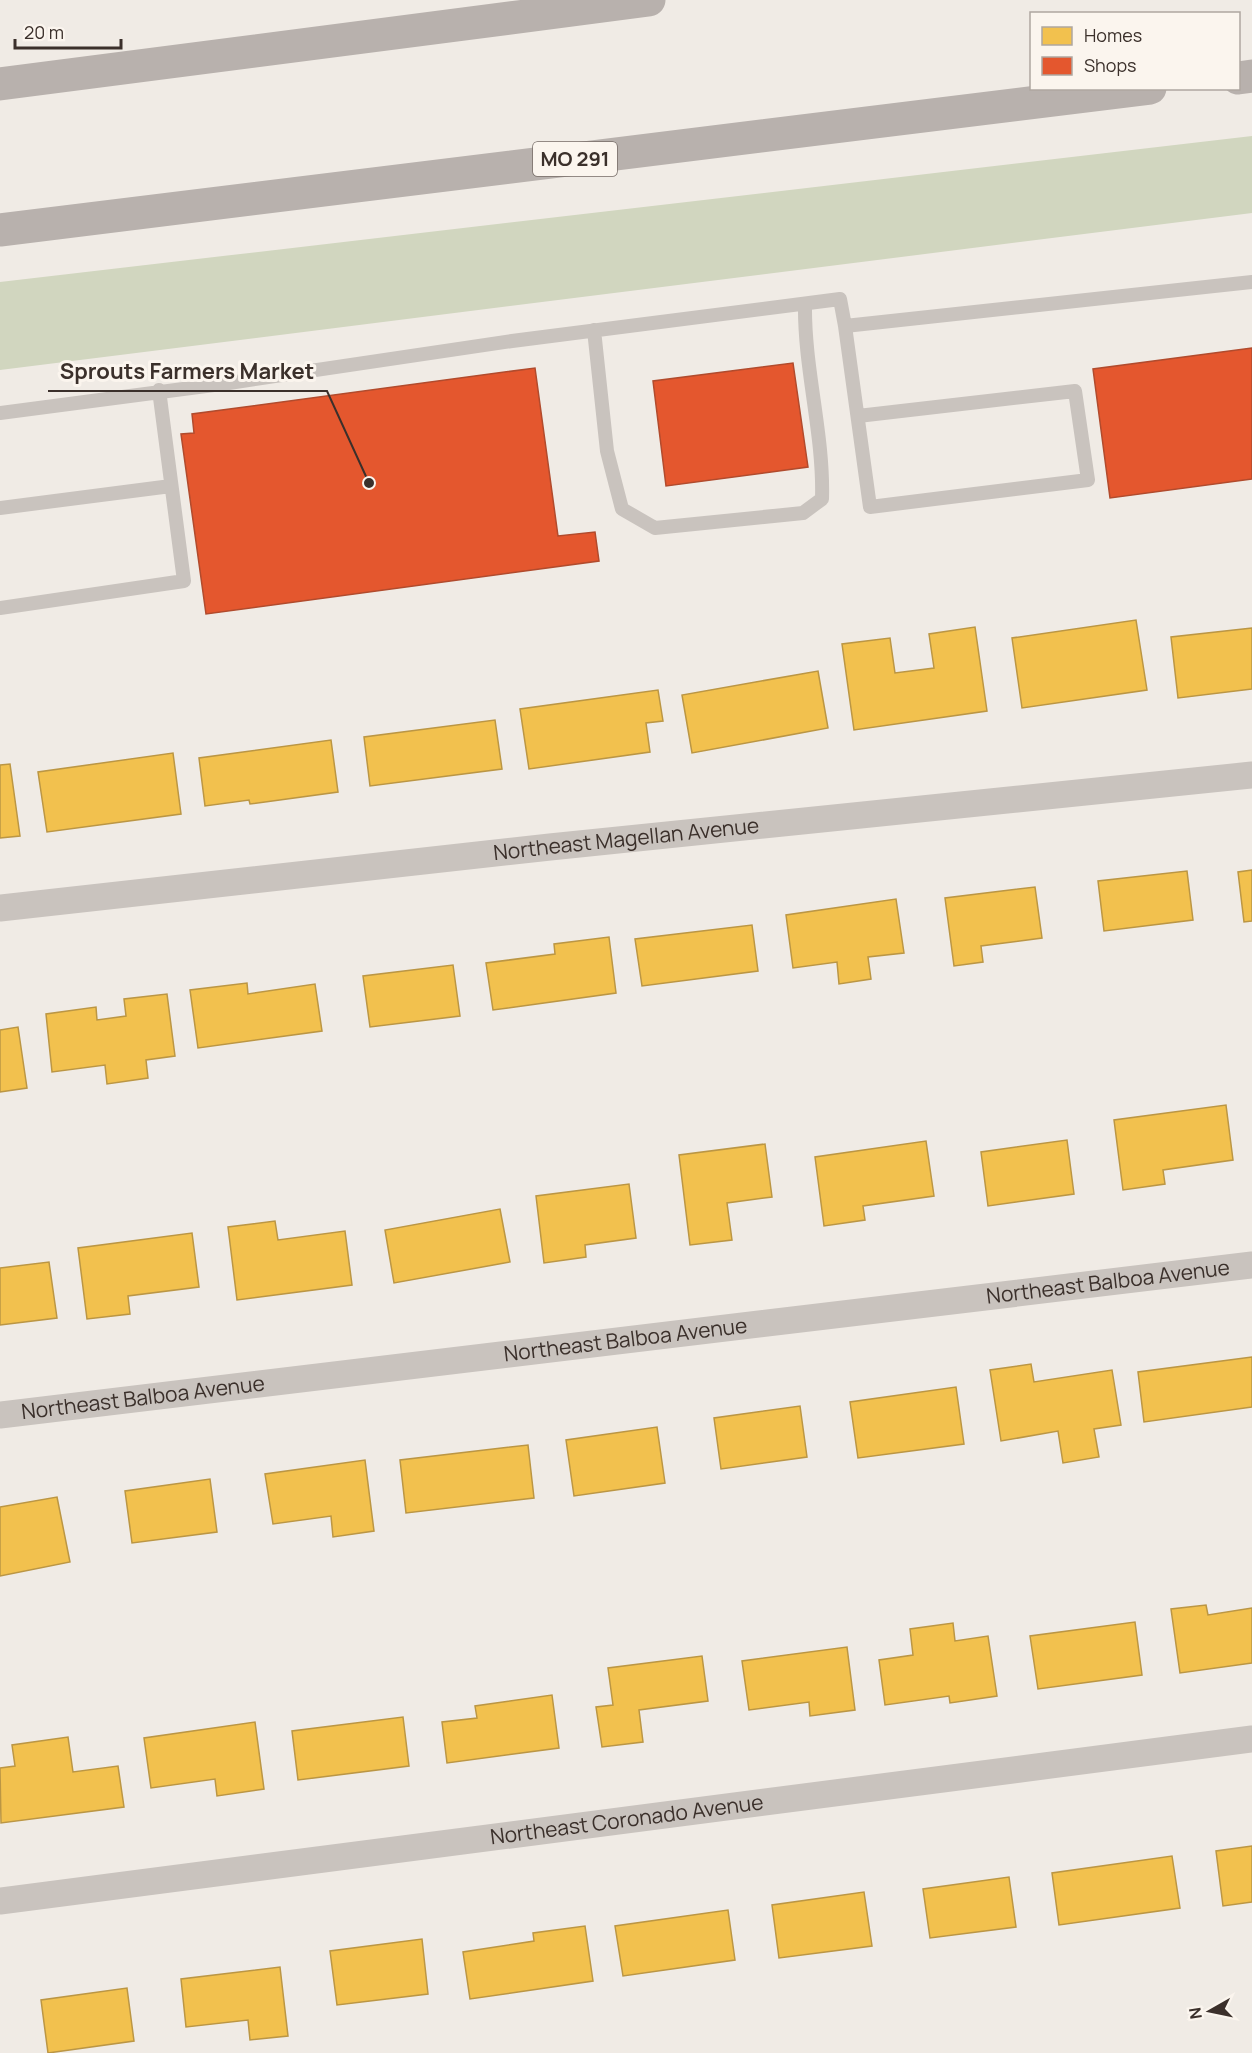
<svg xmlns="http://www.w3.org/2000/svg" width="1252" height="2053" font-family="Manrope,sans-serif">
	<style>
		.green { fill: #d1d6bf }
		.homes { fill: #f2c14e; stroke: #bb9644; stroke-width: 1.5 }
		.shops { fill: #e4572e; stroke: #b14b2d; stroke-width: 1.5 }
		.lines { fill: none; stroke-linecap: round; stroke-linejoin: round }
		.lane { stroke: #c9c3be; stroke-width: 14 }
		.street { stroke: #c9c3be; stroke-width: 27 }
		.primary { stroke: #b8b1ad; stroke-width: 33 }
		.labels { text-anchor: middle; stroke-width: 6; stroke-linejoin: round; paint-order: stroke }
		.shield { fill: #fbf5ee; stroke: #756b66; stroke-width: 1.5 }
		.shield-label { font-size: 20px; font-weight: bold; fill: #3b302b }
		.street-label { font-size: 21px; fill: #3b302b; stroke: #fbf5ee }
		.leader { fill: none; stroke: #3b302b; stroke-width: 2 }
		.callout-dot { fill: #3b302b; stroke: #fbf5ee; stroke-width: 2 }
		.callout-label { font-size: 22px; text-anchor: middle; font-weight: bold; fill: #3b302b; stroke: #fbf5ee; stroke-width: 6; stroke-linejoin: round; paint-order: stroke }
	</style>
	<rect width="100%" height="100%" fill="#f0ebe5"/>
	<path class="green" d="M1252,136V213L0,370V282Z"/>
	<path class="homes" d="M1136,620L1147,690L1022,708L1012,638Z
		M975,627L987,711L854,730L842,644L890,638L895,673L934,668L929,634Z
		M1252,628V689L1178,698L1171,637Z
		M818,671L828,728L692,753L682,695Z
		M658,690L663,721L646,723L650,752L529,769L520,709Z
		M495,720L502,769L370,786L364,737Z
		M331,740L338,792L250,804L249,800L205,806L199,758Z
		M173,753L181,814L47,832L38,772Z
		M10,764L20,836L0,838V765Z
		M1252,870V921L1244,922L1238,872Z
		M1187,871L1193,920L1104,931L1098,881Z
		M1035,887L1042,938L981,946L983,962L954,966L945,898Z
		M896,899L904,953L868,957L871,979L839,984L837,962L793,968L786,915Z
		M752,925L758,971L642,986L635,939Z
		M609,937L616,993L493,1010L486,963L555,954L554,944Z
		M453,965L460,1016L370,1027L363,976Z
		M247,983L248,994L315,984L322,1031L198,1048L190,990Z
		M167,994L175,1056L146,1060L148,1078L107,1084L105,1065L52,1072L46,1014L96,1007L97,1020L126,1016L124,999Z
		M18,1027L27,1088L0,1092V1030Z
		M1226,1105L1233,1160L1163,1170L1165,1184L1123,1190L1114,1120Z
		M1067,1140L1074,1194L988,1206L981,1152Z
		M926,1141L934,1196L863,1206L865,1220L824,1226L815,1157Z
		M765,1144L772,1197L727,1203L732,1240L690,1245L679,1155Z
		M629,1184L636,1238L585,1245L586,1257L544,1263L536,1196Z
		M500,1209L510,1262L394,1283L385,1230Z
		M275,1221L278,1240L345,1231L352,1285L237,1300L228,1227Z
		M192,1233L199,1287L128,1296L130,1314L87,1319L78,1248Z
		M49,1262L57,1318L0,1325V1268Z
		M1252,1357V1407L1144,1422L1138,1372Z
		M1031,1364L1034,1382L1112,1370L1121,1425L1094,1429L1099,1457L1063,1463L1058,1431L1001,1441L990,1370Z
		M956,1387L964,1444L858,1458L850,1402Z
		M800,1406L807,1457L721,1469L714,1418Z
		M657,1427L665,1483L574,1496L566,1440Z
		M528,1445L534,1498L406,1513L400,1460Z
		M365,1460L374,1531L333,1537L331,1516L273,1524L265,1474Z
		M210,1479L217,1532L132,1543L125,1491Z
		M57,1497L70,1562L0,1576V1507Z
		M1206,1605L1208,1615L1252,1608V1663L1180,1673L1171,1609Z
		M1135,1622L1142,1675L1038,1689L1030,1636Z
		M953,1623L955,1641L988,1636L997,1696L950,1703L949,1696L885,1705L879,1660L913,1655L910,1629Z
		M847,1647L855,1710L810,1716L809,1702L749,1710L742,1661Z
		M702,1656L708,1701L639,1710L643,1742L602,1747L596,1707L613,1705L608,1668Z
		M552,1695L559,1748L447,1763L442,1722L477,1718L475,1706Z
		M403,1717L409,1766L298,1780L292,1731Z
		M255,1722L264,1789L217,1796L215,1779L151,1788L144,1738Z
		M68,1737L73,1772L118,1766L124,1807L1,1823L0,1768L15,1766L12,1745Z
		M1252,1846V1902L1223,1906L1216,1851Z
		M1172,1856L1180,1908L1059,1925L1052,1873Z
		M1009,1877L1016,1927L930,1938L923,1889Z
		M864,1892L872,1946L779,1958L772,1905Z
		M728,1910L735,1960L623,1976L615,1926Z
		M585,1926L593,1981L470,1999L463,1952L534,1941L533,1933Z
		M422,1939L428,1994L337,2005L330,1951Z
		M280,1967L288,2036L250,2040L248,2020L186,2027L181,1979Z
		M127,1988L134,2041L48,2053L41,2000Z"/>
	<path class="shops" d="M1252,348V479L1110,498L1093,369Z
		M793,363L808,467L666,486L653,381Z
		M535,368L558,536L595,532L599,561L206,614L181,434L194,433L192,414Z"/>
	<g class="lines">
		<path class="lane" d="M594,330L607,451L622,509L655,528L803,513L822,499C824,434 804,369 805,304
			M0,413L229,383L512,341L840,299L845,326
			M858,416L1075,391L1088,480L870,507L845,326L1252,282
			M0,508L171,486
			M0,608L184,581L159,390"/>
		<g class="street">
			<path id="s1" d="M0,908L550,847L1252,775"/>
			<path id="s2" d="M0,1415L1252,1265"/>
			<path id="s3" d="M0,1901L1252,1739"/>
		</g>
		<path class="primary" d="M1238,78L1252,76
			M0,84L649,0
			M0,230L1150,88"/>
	</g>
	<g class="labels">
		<rect class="shield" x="533" y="142" width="84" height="34" rx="4.5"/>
		<g class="shield-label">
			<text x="575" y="166">MO 291</text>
		</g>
		<g class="street-label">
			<text dy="7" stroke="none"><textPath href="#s1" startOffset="630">Northeast Magellan Avenue</textPath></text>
			<text dy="7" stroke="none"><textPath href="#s2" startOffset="1116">Northeast Balboa Avenue</textPath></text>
			<text dy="7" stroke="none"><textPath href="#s2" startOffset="630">Northeast Balboa Avenue</textPath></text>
			<text dy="7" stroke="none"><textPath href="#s2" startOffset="144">Northeast Balboa Avenue</textPath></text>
			<text dy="7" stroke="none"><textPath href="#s3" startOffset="632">Northeast Coronado Avenue</textPath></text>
		</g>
	</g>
	<path class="leader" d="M369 483L327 391H48"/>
	<circle class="callout-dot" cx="369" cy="483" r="6"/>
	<g class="callout-label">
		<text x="187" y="379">Sprouts Farmers Market</text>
	</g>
	<rect x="1030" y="12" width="210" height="78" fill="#fbf5ee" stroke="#aea6a0" stroke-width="1.5"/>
	<rect x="1042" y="27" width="30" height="18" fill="#f2c14e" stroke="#aea6a0" stroke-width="1.5"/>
	<text x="1084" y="42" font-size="18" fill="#3b302b">Homes</text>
	<rect x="1042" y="57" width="30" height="18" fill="#e4572e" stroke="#aea6a0" stroke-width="1.5"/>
	<text x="1084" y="72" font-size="18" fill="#3b302b">Shops</text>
	<g transform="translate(1210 2011) rotate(261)" stroke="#fbf5ee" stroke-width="4.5" paint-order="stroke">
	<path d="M0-4.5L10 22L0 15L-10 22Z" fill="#3b302b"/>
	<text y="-9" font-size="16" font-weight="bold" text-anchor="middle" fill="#3b302b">N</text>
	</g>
	<path d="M15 39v9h106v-9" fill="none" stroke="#3b302b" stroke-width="3"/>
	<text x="24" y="39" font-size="18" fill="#3b302b" stroke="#fbf5ee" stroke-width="4.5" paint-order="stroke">20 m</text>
</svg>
